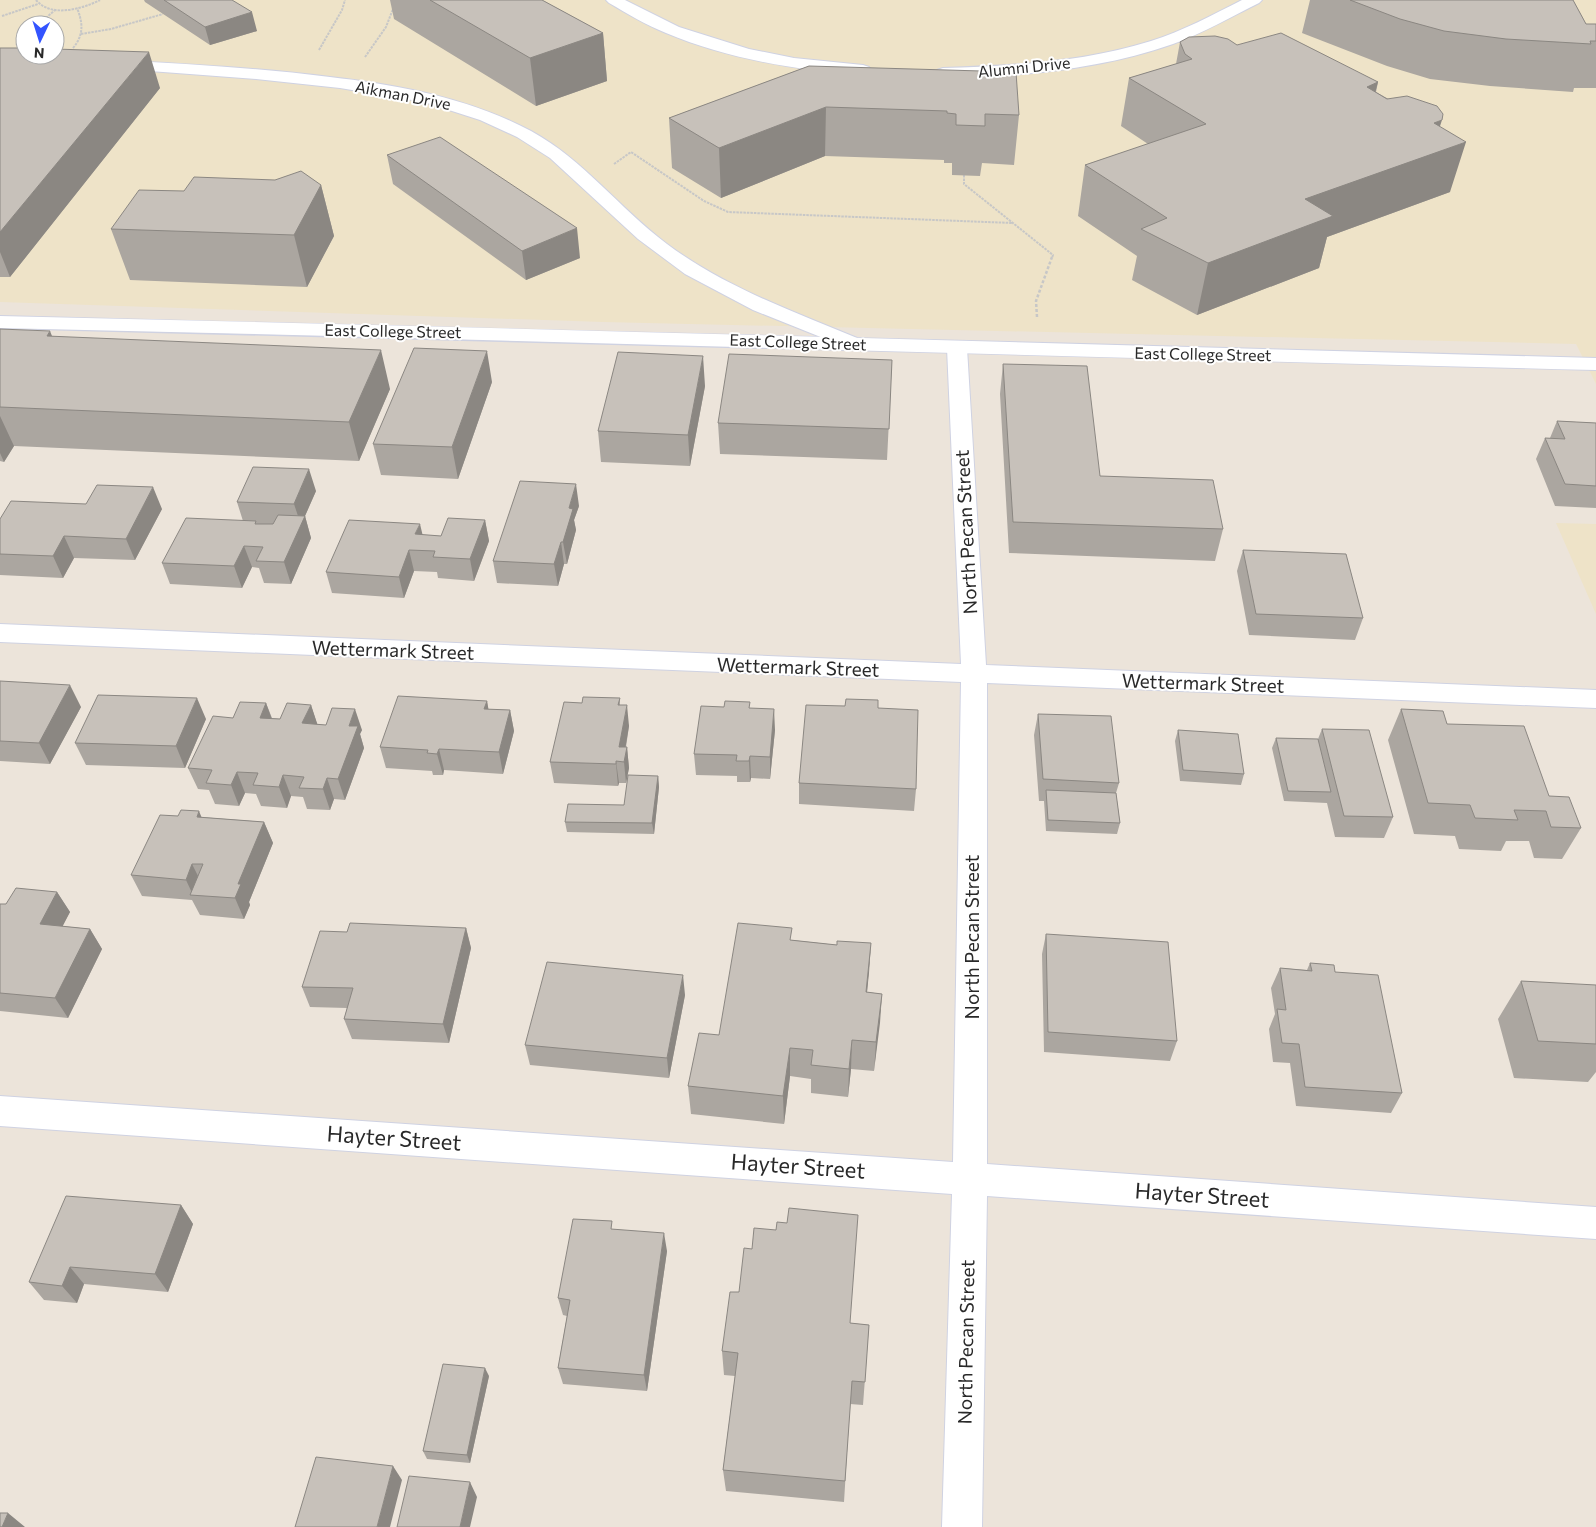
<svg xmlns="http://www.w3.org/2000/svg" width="1596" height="1527" font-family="Commissioner,sans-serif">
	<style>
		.education { fill: #eee3c8; fill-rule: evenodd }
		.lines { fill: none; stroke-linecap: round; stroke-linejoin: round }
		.street-casing { stroke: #cfd2e2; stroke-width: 2 }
		.secondary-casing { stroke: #cfd2e2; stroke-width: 2 }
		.path-far1 { stroke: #c7c7c7; stroke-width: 2; stroke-dasharray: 2.5 1; stroke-linecap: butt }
		.path { stroke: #c7c7c7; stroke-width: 2.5; stroke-dasharray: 3 2; stroke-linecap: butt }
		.street { fill: #fff; fill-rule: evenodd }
		.secondary { fill: #fff; fill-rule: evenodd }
		.wall { fill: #aba6a0 }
		.shaded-wall { fill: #8b8782 }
		.building { fill: #c7c1ba; stroke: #8b8782 }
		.labels { text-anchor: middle; stroke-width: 4; stroke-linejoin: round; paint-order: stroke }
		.far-street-label { font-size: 16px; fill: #292929; stroke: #fff }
		.street-label { font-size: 19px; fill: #292929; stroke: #fff }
		.near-street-label { font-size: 22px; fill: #292929; stroke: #fff }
	</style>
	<rect width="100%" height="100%" fill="#ece4da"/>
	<path class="education" d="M0,0H1596V384L1576,344L603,322L0,302ZM25,25H55V55H25Z
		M1556,523L1596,524V614Z"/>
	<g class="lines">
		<defs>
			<path id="street" d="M606,0H625L679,27L749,49L794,58L863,65L869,67L871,70L869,73L863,75C796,70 728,59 666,33C646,25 628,14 609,3Z
				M1242,0H1262L1259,3C1231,17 1203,33 1173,44C1099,70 1021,76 943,78L937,76L935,73L937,70L943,68C1013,66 1084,62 1151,41C1183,31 1212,15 1242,0Z
				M116,60C187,64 259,68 330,77C399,85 469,98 531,131C584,160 619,208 667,244C726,288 795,312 862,340L865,344L862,348L855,350L848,348L753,310L685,274L638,239L550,158L517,137L480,120L424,102L340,88L256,79L110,68L108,65L110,62Z
				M957,342L964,344L967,348L986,665L1596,690V708L987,683V1164L1596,1207V1239L987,1196L982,1527H942L952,1194L0,1126V1096L953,1162L961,682L0,642V624L961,664L947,348L950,344Z"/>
			<path id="secondary" d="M0,316C532,328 1064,344 1596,358V370C1064,357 532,340 0,328Z"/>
		</defs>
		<use href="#street" class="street-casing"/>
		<use href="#secondary" class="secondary-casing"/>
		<path class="path-far1" d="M36,0C51,18 82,9 100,0
			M2,16L38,4
			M38,25L55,10
			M81,34L111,29L163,14
			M16,45L25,37
			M73,48C84,35 83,23 77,8
			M319,50L342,10L345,0
			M365,57L386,27L393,9
			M614,164L631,152L704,201L728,212L1012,223
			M964,175V184L1053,255L1052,258"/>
		<path class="path" d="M1037,317L1036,301L1052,257"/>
		<use href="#street" class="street"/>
		<use href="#secondary" class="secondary"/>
	</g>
	<path class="wall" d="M144,0H232L257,31L210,45L145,2Z
		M390,0H542L603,33L607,81L536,106L394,19Z
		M1310,0H1573L1586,24H1596V88H1574L1573,92L1490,86L1430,79L1387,66L1302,33Z
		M1180,42L1237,45L1378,82L1376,92L1439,127L1450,192L1327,237L1319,268L1197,315L1132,280L1137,256L1078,216L1085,165L1148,144L1121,126L1129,78L1176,64Z
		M0,48L160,88L10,277H0Z
		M809,66L1019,115L1014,165L982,163L980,176L952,175V163H944V160L825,156L721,198L672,168L669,118Z
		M387,155L580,258L526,280L393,184Z
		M321,185L334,236L307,287L130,280L111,229L184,191Z
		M0,329L52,336L390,389L359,461L14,446L4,462L0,461Z
		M892,360L887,460L720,454L718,423Z
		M1003,364L1100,476L1223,529L1215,561L1009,553L1000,394Z
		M492,382L458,479L381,475L373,444Z
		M705,386L690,466L601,462L598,431Z
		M1557,421L1596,423V508L1555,506L1536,459L1545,438H1550Z
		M316,491L305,516L311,538L291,584L264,583L259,568L252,567L242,588L170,584L162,563L243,521L237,502Z
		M579,506L574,520L576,530L567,564H564L558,586L497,583L493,561Z
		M162,509L135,560L74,558L63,578L0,575V519Z
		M485,520L489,541L474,581L438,578L437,572L414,571L404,598L332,593L326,572L422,535L441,536Z
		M1243,550L1363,618L1355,640L1249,635L1237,571Z
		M0,681L81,707L50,764L0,761Z
		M620,698V705L629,726L626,747H627L629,768L626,783H619L618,786L554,783L550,762L582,703Z
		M487,701L488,709L510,710L514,731L503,774L444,770L443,775H433L432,771L386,768L380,747Z
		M266,703L272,718L280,719L311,705L317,724L362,730L360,734L364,748L345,800L334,799L330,810L307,809L303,797L291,796L287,808L261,806L256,794L245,793L239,806L215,804L209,790L198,789L188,768L233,718Z
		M750,708L775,730L770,779L751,778L750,782H737V776L696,775L694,754Z
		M878,708L916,789L914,811L799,804V783Z
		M1401,709L1549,796L1581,828L1562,859L1534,858L1529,841H1506L1501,851L1459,849L1455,836L1414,834L1388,740Z
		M1038,714L1119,783L1116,793L1120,823L1117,834L1046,831L1044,801H1039L1034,735Z
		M206,719L185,768L86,765L75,743Z
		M1322,729L1393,817L1384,838L1335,837L1327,803L1284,801L1272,748L1276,738L1318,739Z
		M1178,730L1244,774L1241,785L1180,781L1175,741Z
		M658,776L659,787L654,834L567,832L565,822L624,805Z
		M178,816L201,817L264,822L273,843L249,902L250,905L244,919L200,915L192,900L142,896L131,875Z
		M57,892L70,912L62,926L90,929L102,949L68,1018L0,1011V904H6Z
		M466,928L471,948L449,1043L352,1039L344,1019L347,1008L310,1007L302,987L347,932Z
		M1046,934L1177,1041L1170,1061L1044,1052L1042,954Z
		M792,940L837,945L871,943L867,992L882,994L874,1071L851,1069L848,1097L811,1093V1079L790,1076L784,1124L691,1114L688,1086L719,1035Z
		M1310,963L1335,972L1402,1093L1391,1113L1296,1106L1290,1063L1273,1062L1269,1029L1275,1014L1271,988L1280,968L1307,970Z
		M1521,981L1596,986V1072L1588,1082L1514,1078L1498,1019Z
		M685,995L669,1078L530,1065L525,1045Z
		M181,1205L193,1224L168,1292L84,1284L77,1303L44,1300L29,1282Z
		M614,1229L667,1251L647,1391L563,1384L558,1368L567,1316L563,1315L558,1298Z
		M776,1230L850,1323L869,1325L863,1405L850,1404L844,1502L726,1491L723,1470L735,1376L724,1375L722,1351L752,1249Z
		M489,1376L470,1463L427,1459L423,1451Z"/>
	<path class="shaded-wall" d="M252,12L257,31L210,45L205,27Z
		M603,33L607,81L536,106L530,58Z
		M149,52L160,88L10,277L0,252V232Z
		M1378,82L1365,131L1367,87Z
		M826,107L825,156L721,198L719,148Z
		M1442,120L1431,154L1466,142L1450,192L1327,237L1319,268L1197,315L1208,263L1305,199L1434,123Z
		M321,185L334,236L307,287L294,235Z
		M577,228L580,258L526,280L522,251Z
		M50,331L66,371L47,336Z
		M381,350L390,389L359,461L349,422Z
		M487,351L492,382L458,479L452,447Z
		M703,356L705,386L690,466L688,435Z
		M0,416L14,446L4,462L0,453Z
		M309,469L316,491L301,525L294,504Z
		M576,484L579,506L574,520L576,530L567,564L563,542L569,508Z
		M153,487L162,509L135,560L126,539Z
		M305,516L311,538L291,584L284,562Z
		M485,520L489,541L474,581L470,559Z
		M420,524L425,545L415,534Z
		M64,536L74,558L63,578L53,556Z
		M561,542L564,564L558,586L554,564Z
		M244,546L252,567L242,588L234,566Z
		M409,550L414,571L404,598L399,577Z
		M70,685L81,707L50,764L39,743Z
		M197,698L206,719L185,768L176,746Z
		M487,701L491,723L484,709Z
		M266,703L274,725L260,718Z
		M311,705L318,726L302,723Z
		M627,705L629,726L623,762L619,747Z
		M355,709L362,730L360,734L364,748L345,800L338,779L349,726Z
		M774,709L775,730L770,779V757Z
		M510,710L514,731L503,774L499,752Z
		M627,747L629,768L626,783L624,762Z
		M439,749L444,770L443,775L437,754Z
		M750,756L751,778L750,782L749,761Z
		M616,761L619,783L618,786L616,764Z
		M237,772L245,793L239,806L231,785Z
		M283,775L291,796L287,808L279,787Z
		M658,776L659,787L654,834L652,823Z
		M327,778L334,799L330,810L323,789Z
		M199,811L208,833L197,817Z
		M264,822L273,843L249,902L250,905L244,919L235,898L238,884Z
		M192,864L202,884L193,895L186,880Z
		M57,892L70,912L53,945L40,924Z
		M466,928L471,948L449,1043L443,1024Z
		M90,929L102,949L68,1018L55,998Z
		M871,943L869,973L864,1021L866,992Z
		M683,975L685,995L669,1078L667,1058Z
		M882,994L880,1023L874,1071L876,1042Z
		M852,1040L851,1069L848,1097L849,1069Z
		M790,1048V1076L784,1124L783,1096Z
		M181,1205L193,1224L168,1292L155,1274Z
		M664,1233L667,1251L647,1391L644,1375Z
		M70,1267L84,1284L77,1303L62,1286Z
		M485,1368L489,1376L470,1463L467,1455Z
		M393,1466L402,1480L390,1527H377Z
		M470,1482L477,1497L470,1527H460Z
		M8,1513L25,1527H2Z"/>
	<path class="building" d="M164,0H232L252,12L205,27Z
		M430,0H542L603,33L530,58Z
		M1350,0H1573L1586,24H1596V41H1590L1591,44L1506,39L1444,31L1400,19Z
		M1281,33L1378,82L1367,87L1387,99L1407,96L1437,106L1443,114L1442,120L1434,123L1466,142L1305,199L1333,216L1208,263L1141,229L1167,218L1085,165L1206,124L1129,78L1192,59L1185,54L1180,42L1189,37L1215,36L1228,39L1237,45Z
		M0,48H25V55H55V49L149,52L0,232Z
		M809,66L1016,72L1019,115L985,114V126L956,125V114L947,113V111L826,107L719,148L669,118Z
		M440,137L577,228L522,251L387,155Z
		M301,171L321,185L294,235L111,229L139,190L184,191L194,177L275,180Z
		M0,329L50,331L47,336L381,350L349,422L0,407Z
		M414,348L487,351L452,447L373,444Z
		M618,352L703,356L688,435L598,431Z
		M729,354L892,360L889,429L718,423Z
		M1003,364L1087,366L1100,476L1213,480L1223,529L1013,522Z
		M1557,421L1596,423V486L1565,484L1545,438L1565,439Z
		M253,467L309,469L294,504L237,502Z
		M520,481L576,484L569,508L573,509L563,542H561L554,564L493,561Z
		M97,485L153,487L126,539L64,536L53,556L0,554V519L11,501L86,504Z
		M278,515L305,516L284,562L256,561L263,547L244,546L234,566L162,563L186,518L256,521L255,524H273Z
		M448,518L485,520L470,559L433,557L435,551L409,550L399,577L326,572L349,520L420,524L415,534L441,536Z
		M1243,550L1346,554L1363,618L1256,614Z
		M0,681L70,685L39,743L0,741Z
		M98,695L197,698L176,746L75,743Z
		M398,696L487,701L484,709L510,710L499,752L439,749L437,754L427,753L428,750L380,747Z
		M583,697L620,698L618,705H627L619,747H627L624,762L616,761V764L550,762L564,702L582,703Z
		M846,699L878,700V708L918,710L916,789L799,783L806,705L845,706Z
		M725,701L750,702L749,708L774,709L770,757L750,756L749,761H736L737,755L694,754L701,706L724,707Z
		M240,702L266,703L260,718L280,719L287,703L311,705L302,723L313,724L326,725L332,708L355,709L349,726H358L338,779L327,778L323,789L299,788L304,777L283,775L279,787L253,785L258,773L237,772L231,785L206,783L212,770L188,768L213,716L233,718Z
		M1401,709L1443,711L1447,724L1524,726L1549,796L1569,797L1581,828L1551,827L1546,811L1514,810L1518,820L1475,818L1470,805L1428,803Z
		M1038,714L1111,716L1119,783L1043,779Z
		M1322,729L1369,730L1393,817L1344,816Z
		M1178,730L1238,734L1244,774L1183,770Z
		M1276,738L1318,739L1331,792L1288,791Z
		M628,775L658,776L652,823L565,822L568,804L624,805Z
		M1046,790L1116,793L1120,823L1048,820Z
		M181,810L199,811L197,817L264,822L238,884H241L235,898L190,895L203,864H192L186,880L131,875L160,815L178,816Z
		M16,888L57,892L40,924L90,929L55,998L0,993V904H6Z
		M350,923L466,928L443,1024L344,1019L353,988L302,987L320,931L347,932Z
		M738,923L792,928L790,940L837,945V941L871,943L866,992L882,994L876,1042L852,1040L849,1069L811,1065L813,1050L790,1048L783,1096L688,1086L699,1033L719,1035Z
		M1046,934L1168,942L1177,1041L1048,1032Z
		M547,962L683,975L667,1058L525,1045Z
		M1310,963L1334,965L1335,972L1378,975L1402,1093L1305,1087L1299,1044L1282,1043L1277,1009L1286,1010L1280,968L1312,971Z
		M1521,981L1596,985V1044L1538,1041Z
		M66,1196L181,1205L155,1274L70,1267L62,1286L29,1282Z
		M789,1208L858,1215L850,1323L869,1325L865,1382L852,1381L845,1481L723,1470L738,1353L722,1351L730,1292H739L744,1248L752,1249L754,1228L776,1230L777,1222L787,1223Z
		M573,1219L612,1221L611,1229L664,1233L644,1375L558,1368L570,1300L558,1298Z
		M443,1364L485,1368L467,1455L423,1451Z
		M316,1457L393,1466L377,1527H295Z
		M409,1476L470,1482L460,1527H397Z
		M0,1513H8L2,1527H0Z"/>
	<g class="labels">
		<g class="far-street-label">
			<text transform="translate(1024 67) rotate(-6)" y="6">Alumni Drive</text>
			<text transform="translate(403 95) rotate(11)" y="6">Aikman Drive</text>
			<text transform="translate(393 331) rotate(1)" y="6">East College Street</text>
			<text transform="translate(798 342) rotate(2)" y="6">East College Street</text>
			<text transform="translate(1203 354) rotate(1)" y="6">East College Street</text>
		</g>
		<g class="street-label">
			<text transform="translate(966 532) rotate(-93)" y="7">North Pecan Street</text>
			<text transform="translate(393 650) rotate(2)" y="7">Wettermark Street</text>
			<text transform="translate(798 667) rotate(2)" y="7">Wettermark Street</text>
			<text transform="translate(1203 683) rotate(2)" y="7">Wettermark Street</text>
			<text transform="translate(972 937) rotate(-90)" y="7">North Pecan Street</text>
			<text transform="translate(966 1342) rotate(-89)" y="7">North Pecan Street</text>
		</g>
		<g class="near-street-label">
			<text transform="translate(394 1138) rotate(4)" y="8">Hayter Street</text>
			<text transform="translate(798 1166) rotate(4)" y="8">Hayter Street</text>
			<text transform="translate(1202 1195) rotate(4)" y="8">Hayter Street</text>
		</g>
	</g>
	<g transform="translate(40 40) rotate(184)"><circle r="24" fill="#ffffff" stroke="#a9a9a9"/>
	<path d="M0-4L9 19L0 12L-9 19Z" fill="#3354ff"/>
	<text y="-8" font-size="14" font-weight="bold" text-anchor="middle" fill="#292929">N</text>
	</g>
</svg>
